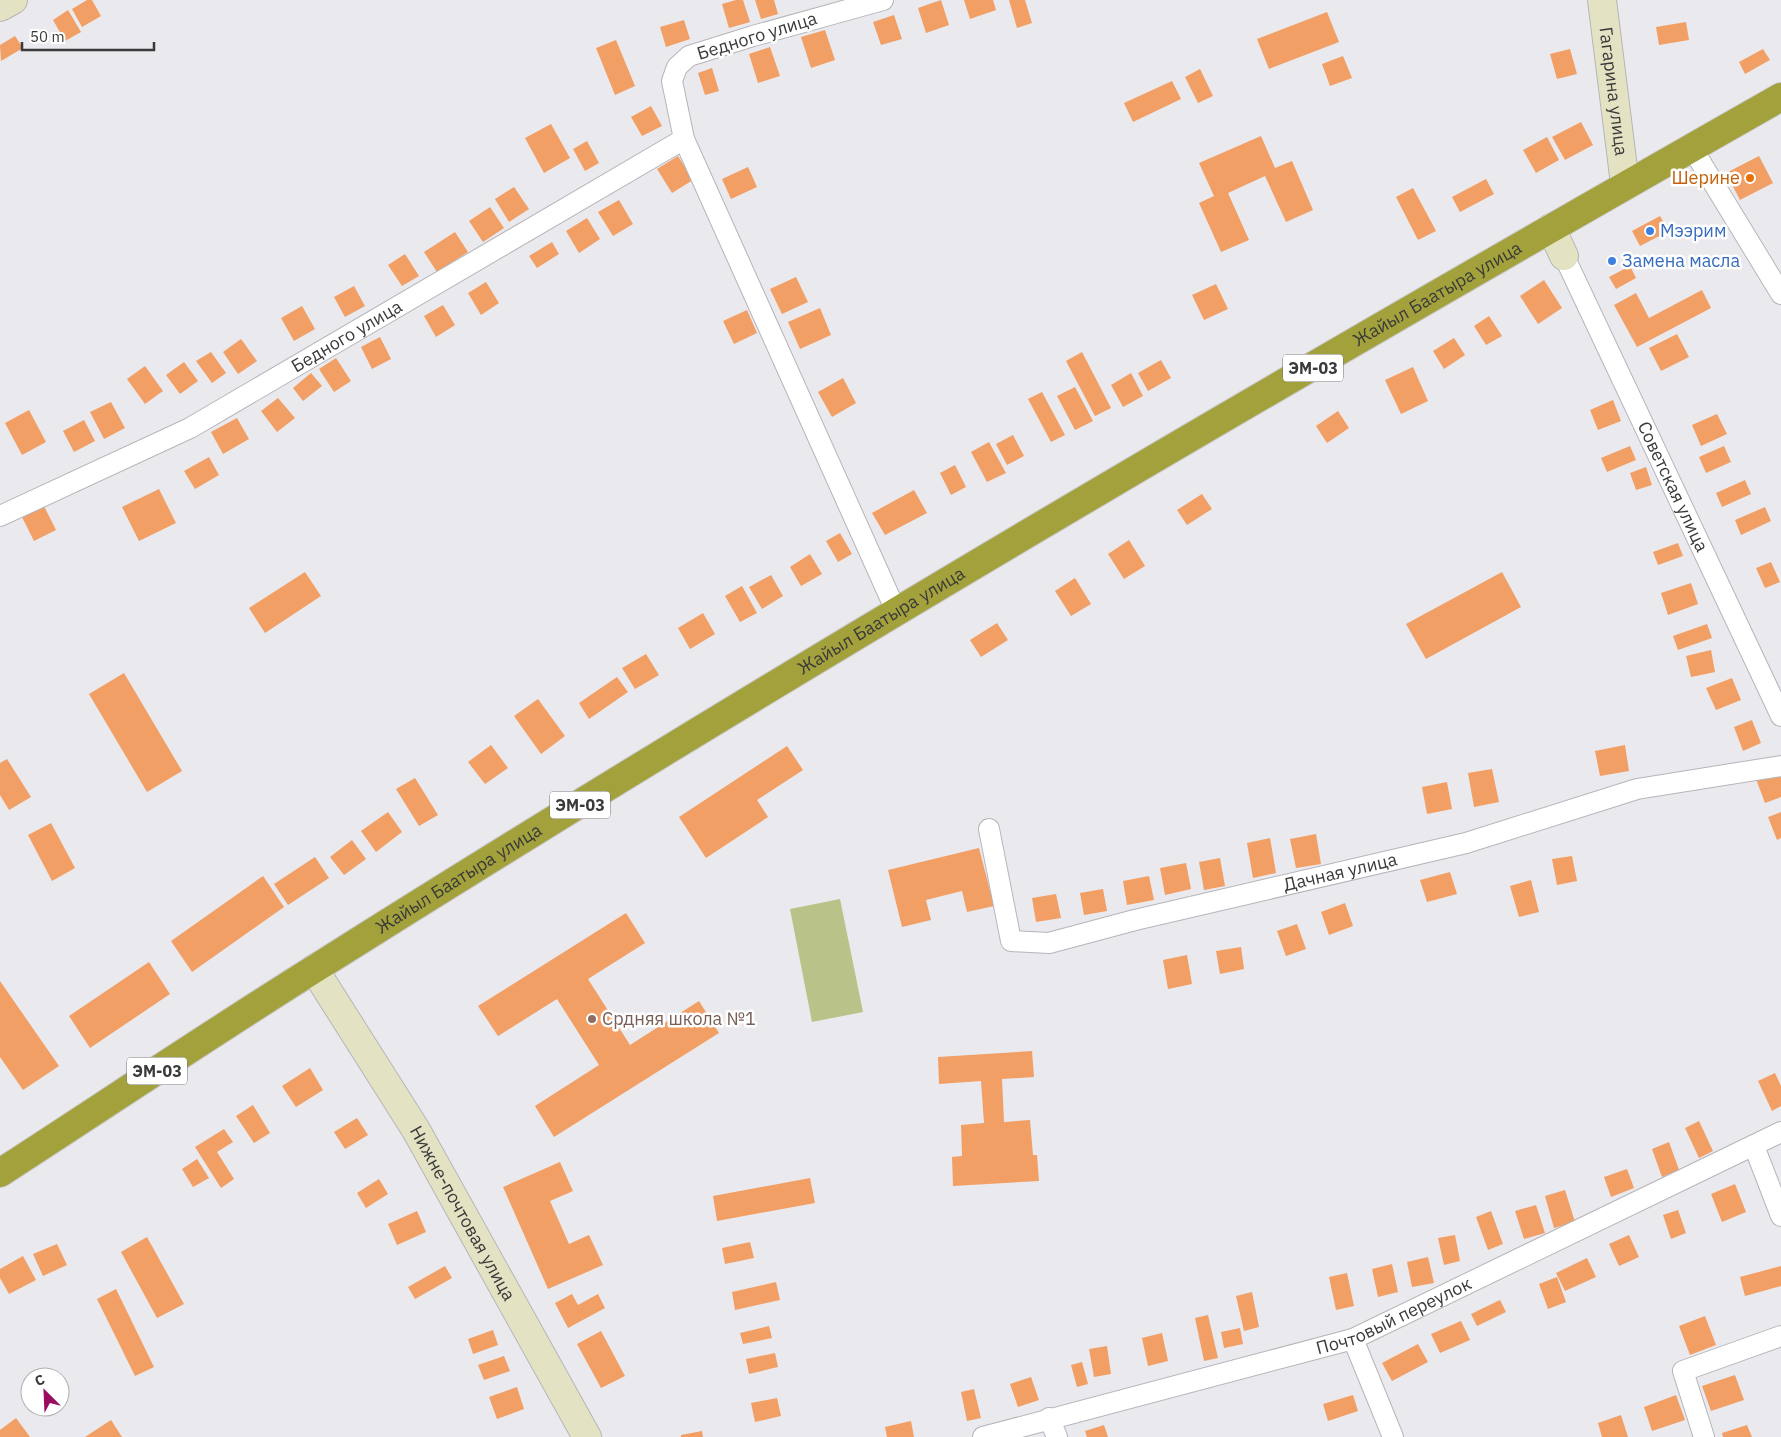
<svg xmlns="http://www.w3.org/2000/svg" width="1781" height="1437" font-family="'IBM Plex Sans',sans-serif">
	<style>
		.green { fill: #b9c389 }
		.building { fill: #f19f65 }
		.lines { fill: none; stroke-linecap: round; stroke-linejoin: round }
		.street-casing { stroke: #b5b5ba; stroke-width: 22 }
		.secondary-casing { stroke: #b5b5ba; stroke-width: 30 }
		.highway-casing { stroke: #c8c8c8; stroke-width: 30 }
		.street { stroke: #fff; stroke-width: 20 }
		.secondary { stroke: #e3e3c4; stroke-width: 28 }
		.highway { stroke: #a3a13b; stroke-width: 28 }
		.food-dot { fill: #e8710a; stroke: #fff; stroke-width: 2 }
		.shop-dot { fill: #3f7fe0; stroke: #fff; stroke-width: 2 }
		.education-dot { fill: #8d6e63; stroke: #fff; stroke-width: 2 }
		.labels { text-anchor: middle; stroke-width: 5; stroke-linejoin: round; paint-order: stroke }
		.shield { fill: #fff; stroke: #757576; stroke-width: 1 }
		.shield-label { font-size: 16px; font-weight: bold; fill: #3a3a3b }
		.street-label { font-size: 18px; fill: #3a3a3b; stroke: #fff }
		.food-label { font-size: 18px; fill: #c56008; stroke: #fff; text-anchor: end }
		.shop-label { font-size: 18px; fill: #366cbe; stroke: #fff; text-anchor: start }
		.education-label { font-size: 18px; fill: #785e54; stroke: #fff; text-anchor: start }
	</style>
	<rect width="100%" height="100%" fill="#eae9ee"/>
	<path class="green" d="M840,899L863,1012L812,1022L790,909Z"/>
	<path class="building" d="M87,0H92L101,16L82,27L72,9Z
		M736,0H743L750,22L729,28L722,4Z
		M755,0H774L778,14L761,19Z
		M941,0L949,25L926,33L918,8Z
		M964,0H993L996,10L970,19Z
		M1009,0H1025L1032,23L1017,28Z
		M68,10L81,32L65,41L53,20Z
		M1327,12L1339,42L1269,69L1257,39Z
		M894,15L902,39L881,45L873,22Z
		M684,20L690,39L666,47L660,27Z
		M1686,22L1689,40L1659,45L1656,27Z
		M825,30L835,60L811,68L801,37Z
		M15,36L23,48L1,61L0,45Z
		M616,40L635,86L615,95L596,48Z
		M770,47L780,76L758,83L749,54Z
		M1570,49L1577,74L1557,79L1550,54Z
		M1763,49L1770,60L1745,74L1739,62Z
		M1343,56L1352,78L1330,86L1322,64Z
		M712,68L719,91L705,95L698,73Z
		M1200,69L1213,96L1198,103L1185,77Z
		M1172,81L1181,99L1133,122L1124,103Z
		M651,106L662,126L642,136L631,117Z
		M1581,122L1593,145L1565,160L1552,137Z
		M551,124L570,158L544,173L525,138Z
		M1261,136L1275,168L1292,161L1313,210L1286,222L1265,176L1228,193L1249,240L1221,252L1199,203L1214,196L1199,163Z
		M1547,137L1559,160L1536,173L1523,150Z
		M587,141L599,163L585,171L573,149Z
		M678,156L693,180L672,193L657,169Z
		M1759,156L1773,183L1740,200L1726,173Z
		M748,167L757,187L731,199L722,179Z
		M1486,179L1494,194L1460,212L1452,197Z
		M514,187L529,209L509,222L495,199Z
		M1413,188L1436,231L1418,240L1396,197Z
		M619,200L633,224L613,236L598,212Z
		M490,207L504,228L483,242L469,221Z
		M1660,216L1669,231L1640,246L1632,231Z
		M587,218L600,239L579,253L566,231Z
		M455,232L468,252L437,272L424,252Z
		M552,242L559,254L537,268L529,256Z
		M405,254L419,276L402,286L388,265Z
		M1630,266L1636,278L1616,289L1609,277Z
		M796,277L808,302L782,314L770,289Z
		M1544,280L1562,308L1538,324L1520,296Z
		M486,282L499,303L481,315L468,293Z
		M1216,284L1228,309L1204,320L1192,295Z
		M354,286L365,306L345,317L334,297Z
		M1702,290L1711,308L1637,347L1614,305L1636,293L1649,318Z
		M443,305L455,325L436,337L424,316Z
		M302,306L315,329L294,341L281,318Z
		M820,308L831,335L800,349L788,322Z
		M747,310L757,333L734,344L723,321Z
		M1489,316L1502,336L1486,345L1474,326Z
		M1677,334L1689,357L1661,371L1649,348Z
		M380,337L391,359L372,369L361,347Z
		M1454,338L1465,355L1444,369L1433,351Z
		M241,339L257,361L238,374L223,352Z
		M211,352L226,373L212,383L196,361Z
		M1082,352L1111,408L1095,416L1066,361Z
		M336,358L351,381L334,392L319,369Z
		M1161,360L1171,378L1148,391L1138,373Z
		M184,362L198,381L180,394L166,375Z
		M145,366L163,391L145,404L127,379Z
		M1413,367L1428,401L1401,414L1385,380Z
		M311,373L322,386L303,401L293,388Z
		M1131,373L1143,396L1123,407L1111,385Z
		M843,378L856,403L832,417L818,392Z
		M1075,387L1093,421L1075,430L1057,396Z
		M1042,392L1065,435L1051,442L1028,399Z
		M278,398L295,418L277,432L261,411Z
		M1613,400L1621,421L1598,430L1590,410Z
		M111,402L125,428L104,439L90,412Z
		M29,410L46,442L22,455L5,423Z
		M1338,411L1349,428L1327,443L1316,426Z
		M1717,414L1727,434L1701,446L1692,425Z
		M237,418L249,439L223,454L211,432Z
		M84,420L95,441L74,452L63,431Z
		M1013,435L1024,456L1007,465L996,444Z
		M989,442L1006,473L987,482L971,452Z
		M1630,446L1636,460L1607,472L1601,458Z
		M1724,446L1731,462L1706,473L1699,457Z
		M209,457L219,475L195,489L184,471Z
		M955,465L966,487L951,495L940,473Z
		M1646,467L1652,485L1636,490L1630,473Z
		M1745,480L1751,494L1722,507L1716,493Z
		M159,489L176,523L139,541L122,507Z
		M914,490L927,513L885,535L872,513Z
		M1202,494L1212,509L1187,525L1177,510Z
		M43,504L56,530L34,541L21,515Z
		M1765,507L1771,521L1741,535L1735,520Z
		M840,533L852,554L838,562L826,541Z
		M1129,540L1145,566L1124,579L1108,554Z
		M1678,543L1683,556L1658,565L1653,552Z
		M810,554L822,574L801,586L790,567Z
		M1771,562L1780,582L1765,588L1756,568Z
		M305,572L321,596L265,633L249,608Z
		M1502,572L1521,607L1426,659L1406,624Z
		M771,575L783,596L762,609L749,587Z
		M1075,578L1091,604L1071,616L1055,591Z
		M1691,583L1698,604L1668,615L1661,593Z
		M742,586L757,613L740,622L725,596Z
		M703,613L715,634L690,649L678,628Z
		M997,623L1008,640L981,657L970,640Z
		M1707,624L1712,638L1678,650L1673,636Z
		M1711,650L1715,672L1691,677L1686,656Z
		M646,654L659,675L635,689L622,668Z
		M124,673L182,771L147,792L89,694Z
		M617,677L628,692L589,719L579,703Z
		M1732,678L1741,700L1716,710L1706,688Z
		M538,699L565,736L541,754L514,716Z
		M1752,720L1761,743L1743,751L1734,727Z
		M491,745L508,768L485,784L468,762Z
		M1625,745L1629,771L1600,776L1595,751Z
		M787,746L803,770L757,800L768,817L706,858L679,817Z
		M7,759L31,797L9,810L0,795V763Z
		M1492,769L1499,802L1474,807L1468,773Z
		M1778,771L1781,778V797L1765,803L1756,779Z
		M415,778L438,815L419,826L396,789Z
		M1447,782L1452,809L1427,814L1422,787Z
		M388,812L402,832L376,852L361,831Z
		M1781,812V838L1777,840L1768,817Z
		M51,823L75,868L52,881L28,835Z
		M1316,834L1321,864L1296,868L1290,839Z
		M1270,838L1276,873L1253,878L1247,843Z
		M352,840L366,859L344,875L330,857Z
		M979,848L994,906L967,912L962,891L926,900L931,920L902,927L888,870Z
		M1572,856L1577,881L1557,885L1552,859Z
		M315,857L329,878L288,905L274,884Z
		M1220,858L1225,886L1204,890L1199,862Z
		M1186,863L1191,889L1165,895L1160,868Z
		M1450,872L1457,894L1427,902L1420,880Z
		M263,876L284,907L192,972L171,941Z
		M1149,876L1154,900L1127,905L1123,881Z
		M1531,880L1539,912L1519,917L1510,886Z
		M1103,889L1107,911L1084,915L1080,893Z
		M1056,894L1061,918L1036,922L1032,898Z
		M1345,903L1353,926L1329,935L1321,912Z
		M626,913L645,943L588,979L630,1045L699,1001L719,1033L554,1137L535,1106L599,1065L557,999L498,1036L478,1006Z
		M1297,924L1306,949L1286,956L1277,931Z
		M1241,947L1244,969L1220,974L1216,951Z
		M1187,955L1192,984L1168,989L1163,960Z
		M149,962L170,994L90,1048L69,1016Z
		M0,981L59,1066L23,1090L0,1057Z
		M1032,1051L1034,1077L1002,1079L1004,1122L1030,1120L1033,1155H1037L1039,1181L953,1186L952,1157L962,1156L961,1125L984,1123L981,1081L939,1084L938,1057Z
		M310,1068L323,1090L296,1107L282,1086Z
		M1775,1073L1781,1086V1106L1772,1111L1758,1081Z
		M253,1105L270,1133L254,1143L236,1116Z
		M357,1118L368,1135L345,1149L334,1132Z
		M1699,1121L1713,1151L1699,1158L1685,1128Z
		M224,1129L233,1142L217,1152L234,1179L221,1188L195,1147Z
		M1669,1142L1679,1170L1662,1177L1652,1149Z
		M197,1159L209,1178L193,1187L182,1169Z
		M560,1162L573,1191L550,1201L569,1244L589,1235L603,1265L548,1289L503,1187Z
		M1627,1169L1634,1188L1611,1197L1604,1177Z
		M810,1178L815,1203L717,1221L713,1196Z
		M379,1179L388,1194L366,1208L357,1193Z
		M1735,1184L1746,1212L1722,1222L1711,1194Z
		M1565,1190L1575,1222L1554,1228L1545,1196Z
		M1536,1205L1545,1233L1524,1239L1515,1211Z
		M1678,1210L1686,1233L1671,1239L1663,1215Z
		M417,1211L426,1232L397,1245L388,1224Z
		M1491,1211L1503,1244L1488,1250L1476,1217Z
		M1455,1235L1460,1261L1444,1265L1438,1238Z
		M1629,1235L1639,1257L1619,1266L1609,1244Z
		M147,1237L184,1304L157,1318L121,1252Z
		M750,1242L754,1258L725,1264L722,1248Z
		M57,1244L67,1265L43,1276L33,1254Z
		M23,1256L36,1280L9,1294L0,1278V1269Z
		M1428,1257L1434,1283L1412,1287L1407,1262Z
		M1587,1258L1596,1277L1565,1291L1556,1273Z
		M1392,1264L1398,1292L1378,1297L1372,1269Z
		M445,1266L452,1278L415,1299L408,1287Z
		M1781,1266V1286L1745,1296L1740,1277Z
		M1347,1273L1354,1306L1336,1310L1329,1277Z
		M1557,1277L1566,1302L1548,1309L1539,1284Z
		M776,1282L780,1300L735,1310L732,1292Z
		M116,1289L154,1367L135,1376L97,1299Z
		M1252,1292L1259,1327L1244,1331L1236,1296Z
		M572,1294L578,1305L598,1294L605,1308L568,1328L555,1303Z
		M1500,1300L1506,1312L1477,1326L1471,1314Z
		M1208,1315L1218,1358L1204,1361L1195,1318Z
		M1705,1316L1716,1345L1690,1355L1679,1326Z
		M1461,1321L1470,1340L1440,1353L1431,1334Z
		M769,1326L772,1338L743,1344L740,1333Z
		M1240,1328L1243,1344L1224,1348L1221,1332Z
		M493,1330L498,1345L473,1354L468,1339Z
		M601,1331L625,1376L601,1388L577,1344Z
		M1162,1333L1168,1361L1148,1366L1142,1338Z
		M1418,1344L1428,1362L1392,1381L1382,1363Z
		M1107,1346L1111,1374L1094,1377L1089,1349Z
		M775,1353L778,1367L749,1374L746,1359Z
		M504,1356L510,1371L484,1380L478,1365Z
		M1082,1362L1088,1384L1077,1387L1071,1365Z
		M1735,1375L1744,1400L1711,1411L1702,1386Z
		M1031,1377L1039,1400L1018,1407L1010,1384Z
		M517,1387L524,1409L497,1419L489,1397Z
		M974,1389L981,1418L967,1421L961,1392Z
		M1353,1395L1358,1411L1328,1421L1323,1404Z
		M1676,1395L1685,1420L1652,1431L1644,1407Z
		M777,1398L781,1416L755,1422L751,1403Z
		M1621,1415L1628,1437H1602L1598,1423Z
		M16,1418L30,1437H0V1430Z
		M111,1420L122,1437H85Z
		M911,1421L914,1437H887L885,1427Z
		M1104,1425L1108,1437H1087L1085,1431Z
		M1747,1425L1752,1437H1723L1722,1433Z
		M702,1431L703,1437H681V1435Z"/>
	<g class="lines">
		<defs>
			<g id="street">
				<path d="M883,0L753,36L689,56L677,67L672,81L684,139L896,611"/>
				<path d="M1692,148L1781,294"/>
				<path id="s1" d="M1564,256L1781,716"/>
				<path id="s2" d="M0,516L190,428L684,139"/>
				<path id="s3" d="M989,829L1011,941L1049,943L1135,920L1466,843L1637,789L1781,766"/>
				<path d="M1754,1146L1781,1216"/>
				<path d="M1353,1339L1393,1437"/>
				<path d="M1049,1418L1057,1437"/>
				<path id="s4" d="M983,1437L1353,1339L1781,1132"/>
				<path d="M1704,1437L1683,1371L1781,1336"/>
			</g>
			<g id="secondary">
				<path id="s5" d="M1602,0L1625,184"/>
				<path d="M0,7L13,0"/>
				<path d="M1551,228L1564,256"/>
				<path id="s6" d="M314,969L416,1130L587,1437"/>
			</g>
			<g id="highway">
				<path id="s7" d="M0,1173C105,1105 209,1035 316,968C796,665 1287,378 1781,97"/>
			</g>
		</defs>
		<use href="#street" class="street-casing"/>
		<use href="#secondary" class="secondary-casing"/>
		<use href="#highway" class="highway-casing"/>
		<use href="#street" class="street"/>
		<use href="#secondary" class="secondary"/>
		<use href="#highway" class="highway"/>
	</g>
	<circle class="food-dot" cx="1750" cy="178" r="5"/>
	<g class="shop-dot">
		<circle cx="1650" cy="231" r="5"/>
		<circle cx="1612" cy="261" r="5"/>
	</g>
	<circle class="education-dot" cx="592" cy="1019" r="5"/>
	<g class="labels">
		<g class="shield">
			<rect x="1283" y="354.5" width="60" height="27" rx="4"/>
			<rect x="550" y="791.5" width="60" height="27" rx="4"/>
			<rect x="127" y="1057.5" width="60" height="27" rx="4"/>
		</g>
		<g class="shield-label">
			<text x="1313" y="374">ЭМ-03</text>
			<text x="580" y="811">ЭМ-03</text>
			<text x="157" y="1077">ЭМ-03</text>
		</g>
		<g class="street-label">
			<text transform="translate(757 36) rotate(-17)" y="6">Бедного улица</text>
			<text dy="6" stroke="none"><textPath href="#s5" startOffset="92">Гагарина улица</textPath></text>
			<text dy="6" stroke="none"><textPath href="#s7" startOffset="1685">Жайыл Баатыра улица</textPath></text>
			<text dy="6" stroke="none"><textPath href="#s2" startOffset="391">Бедного улица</textPath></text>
			<text dy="6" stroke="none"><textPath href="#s1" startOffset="255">Советская улица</textPath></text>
			<text dy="6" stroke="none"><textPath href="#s7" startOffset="1040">Жайыл Баатыра улица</textPath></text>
			<text dy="6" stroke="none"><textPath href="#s3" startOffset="452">Дачная улица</textPath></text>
			<text dy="6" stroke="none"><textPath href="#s7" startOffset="545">Жайыл Баатыра улица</textPath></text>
			<text dy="6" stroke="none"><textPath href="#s6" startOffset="286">Нижне-почтовая улица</textPath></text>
			<text dy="6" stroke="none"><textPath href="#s4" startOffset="429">Почтовый переулок</textPath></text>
		</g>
		<g class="food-label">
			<text x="1740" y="184">Шерине</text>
		</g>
		<g class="shop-label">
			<text x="1660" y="237">Мээрим</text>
			<text x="1622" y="267">Замена масла</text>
		</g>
		<g class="education-label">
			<text x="602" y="1025">Срдняя школа №1</text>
		</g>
	</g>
	<g transform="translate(45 1392) rotate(336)"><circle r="24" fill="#ffffff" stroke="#b0b0b1"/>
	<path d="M0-4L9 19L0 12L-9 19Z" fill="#990c5f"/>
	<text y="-8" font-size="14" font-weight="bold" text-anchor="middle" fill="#3a3a3b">С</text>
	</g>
	<path d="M22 42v8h132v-8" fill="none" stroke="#3a3a3b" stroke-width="2.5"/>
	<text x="30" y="42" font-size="15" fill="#3a3a3b" stroke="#ffffff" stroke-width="4" paint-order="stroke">50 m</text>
</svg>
